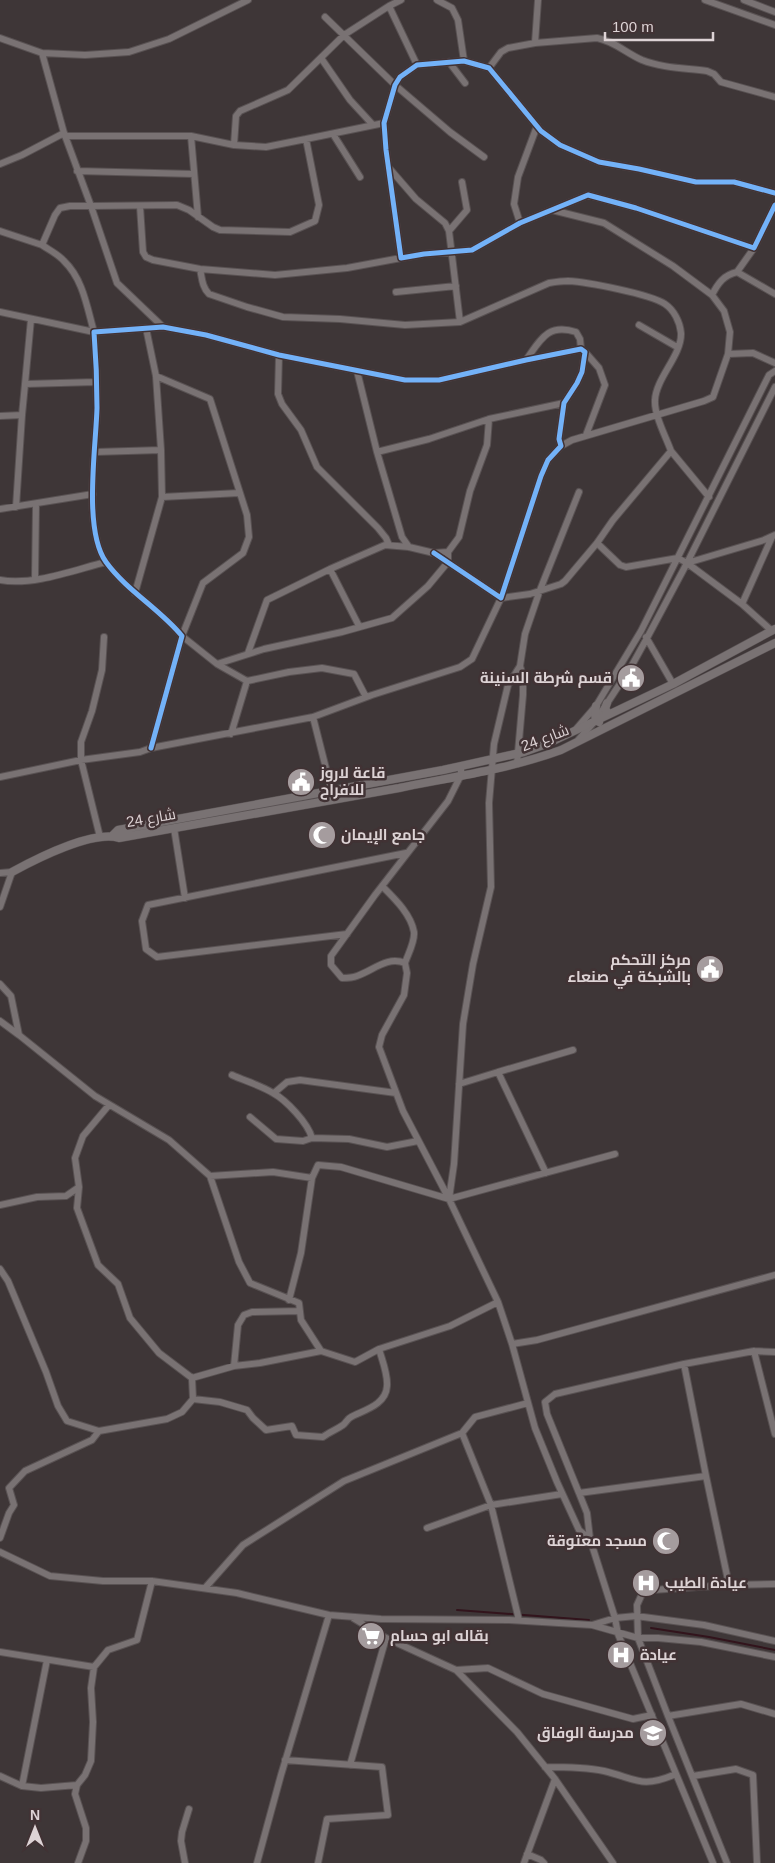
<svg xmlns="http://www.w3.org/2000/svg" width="775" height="1863" font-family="Arial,Cairo,sans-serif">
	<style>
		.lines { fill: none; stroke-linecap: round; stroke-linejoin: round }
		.stream { stroke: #32141c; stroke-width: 2 }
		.minor-casing { stroke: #595253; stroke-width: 8 }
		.tertiary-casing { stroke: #595253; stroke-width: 9 }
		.minor { stroke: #797273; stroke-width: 6 }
		.tertiary { stroke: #797273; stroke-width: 8 }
		.cycleway-casing { stroke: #413234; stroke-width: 8 }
		.cycleway { stroke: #73b2f8; stroke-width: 5 }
		.labels { text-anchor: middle; stroke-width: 5; stroke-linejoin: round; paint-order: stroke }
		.poi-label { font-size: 15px; font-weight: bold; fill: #ddd3d5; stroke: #413234; text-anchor: start }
		.street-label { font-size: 15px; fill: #ddd3d5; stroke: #413234 }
	</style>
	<rect width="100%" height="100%" fill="#3e3637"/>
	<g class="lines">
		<path class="stream" d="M457,1610L589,1620
			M651,1628L709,1637L775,1650"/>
		<defs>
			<path id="minor" d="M401,0L389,6L417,65
				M437,0L452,8L458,20L464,61
				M705,0L775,25
				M744,0L775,12
				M325,17L395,85L450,132L484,157
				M0,38L42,53L85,55L129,52L169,39L248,0
				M535,43L538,0
				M42,53L64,133L66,136H191
				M321,58L350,100L373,125
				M449,62L465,83
				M489,68L501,52L508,48L535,43L597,38C614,41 626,53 642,60C662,68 685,68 707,71L714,74L721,82L775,97
				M333,134L360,177
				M234,145L236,116L240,111L288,90L344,35L389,6
				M0,164L22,155L64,133L91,206L177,205L189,210L213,227L220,230L290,232L315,221L319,205L306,139L384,123
				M390,169L416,199L445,223L449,231L460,322
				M77,171L194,174
				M775,193L734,182H696L639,169L599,162L560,145L541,131L489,68L464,61L417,65L400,77L395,85L384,123L386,150L401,258L424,254L472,250L520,223L588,195L636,208L754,248L775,205
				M140,206L143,252L146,257L153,260L200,269L275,275L347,268L401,258
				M552,210L604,223L673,266L712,295L724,311L730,332L728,354L713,397L704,401L572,440L561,446
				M198,217L191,136L234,145L266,147L306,139
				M520,223L514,204L518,177L537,126
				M0,231L42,245
				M449,231L467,210L462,182
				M754,248L737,272L775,294
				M200,269C202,278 202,287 209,294L247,307L283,317L340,319L405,325L460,322L549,283C555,282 562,281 568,281C587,282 650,294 665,304C674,310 680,322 681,333C682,355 656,378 655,400C654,415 666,437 671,451
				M396,292L456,286
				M712,295C718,283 724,275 737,272
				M0,312L94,332C87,307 83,279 64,261C58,254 49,250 42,245L55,215L60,208L70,206H91L117,283L163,327
				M639,325L677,347
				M585,352L599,368L605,385L586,435
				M728,354L753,353L775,363
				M279,355L278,394L282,404L301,430L317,467L378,528L386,538L389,545
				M526,360C541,339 548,323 576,332L580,339L581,349
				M357,371L377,452L402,537L409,547
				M156,376L210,399L247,515L249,537L243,553L203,583L182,636L217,664L264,649L342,632L392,618L428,586L448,562V552L459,537L470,491L487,445L489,419
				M25,384L31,319
				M22,415L25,384L96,382
				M0,416L22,415L16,507
				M95,452L161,450
				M377,452L429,439L489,419L564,403
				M162,497L239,493
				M0,509L93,494
				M597,543L620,565L626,567L678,558L687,563L742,604L772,631
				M687,563L764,540L775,535
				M330,569L359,626
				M35,579L36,504
				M0,580C33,586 74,570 106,562
				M135,593L162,497L161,450L156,376L146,328
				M742,604L772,537
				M646,637L673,684
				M248,653L267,600L330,569L385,545L409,547L434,553L448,552
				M217,664L247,681L289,672L322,668L354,674L366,697
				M313,717L334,800
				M577,728L596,706L641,631L769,375L775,371
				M231,734L247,681
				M579,739L596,720L631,667L647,638L687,563L775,387
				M151,748L182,636C160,609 127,591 106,562C83,530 96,447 97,408C97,383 96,357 94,332L163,327L206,335L279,355L405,380H439L526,360L581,349L585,352L582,372L577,383L564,403L559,439L561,446L548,460L541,476L501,598L434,553
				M517,764L523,695V676L520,666L525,634L540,590L579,492
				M461,767V775L448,801L375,895L331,956V965L342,978C347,978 352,978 357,976C374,970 387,956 405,963L407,973L404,995L382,1035L379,1047L403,1111L449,1199L498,1302L512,1344L535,1428L557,1482L579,1530L590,1539
				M0,777L81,760L140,752L151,748L313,717L372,695L460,667L472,659L501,598L530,594L561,584L565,581L597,543L613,520L671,451L709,497
				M174,828L185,898
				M100,837L81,760V742L92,711L102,670L104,637
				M0,873L12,872L0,907
				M382,886C394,898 411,914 414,932C415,942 408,954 405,963
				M347,934L157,957L146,949L142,921L148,905L406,853
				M0,984L11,996L19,1035L95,1096L169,1140L210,1176L239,1262L250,1283L299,1303L301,1320L321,1351L355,1362L379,1349L450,1326L498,1302
				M0,1021L19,1035
				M498,1072L573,1050
				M232,1075C245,1081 260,1085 273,1093C286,1100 308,1123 312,1138
				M459,1084L498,1072L546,1173
				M274,1093L287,1082L300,1080L396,1093
				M250,1117L276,1139L303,1141L312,1138L349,1139L387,1147L418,1141
				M210,1176L273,1172L312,1178
				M79,1187L77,1208L98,1265L118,1284L130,1318L159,1353L192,1378
				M449,1199L454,1164L463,1024L473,964L491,887L489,803L494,744L508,685L520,666
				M0,1205L37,1197L66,1196L79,1187L75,1158L83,1136L109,1105
				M0,1269L8,1281L46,1372L58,1406L67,1421L99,1431
				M289,1300L301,1253L312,1178L318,1165L341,1167L449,1199L615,1154
				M512,1344L537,1340L775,1275
				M754,1351L775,1434
				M684,1364L706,1476
				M234,1366L260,1363L321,1351
				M193,1399L220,1402L247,1410L253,1418L266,1430L292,1426L296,1435L323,1437C329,1432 336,1430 343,1425C346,1423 347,1419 351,1417C364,1410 386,1405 387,1386C388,1374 382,1360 379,1349
				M462,1433L475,1417L528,1403
				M579,1493L587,1513L590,1539L615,1618L618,1634L713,1863
				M0,1538L9,1513L14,1505L9,1488L25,1471L92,1440L99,1431L167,1419L182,1412L193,1399L192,1378L234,1366L238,1325L244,1315L252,1312L300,1311
				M0,1552L50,1576L103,1581H152L237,1593L329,1615L381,1619L509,1620L592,1625L638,1638H658L701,1642L775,1657
				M729,1585L706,1476L579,1493L547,1414L545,1402L555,1394L684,1364L754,1351L775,1352
				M205,1588L243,1545L344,1481L462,1433L491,1505L427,1528
				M353,1618L386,1638L456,1670L488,1668L543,1694L633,1719L652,1715
				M519,1620L491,1505L562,1494
				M592,1625L615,1618L636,1616L704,1625L775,1641
				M0,1652L94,1667
				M456,1670L517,1732L555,1779L613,1863
				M668,1716L741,1704L775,1714
				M285,1760L382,1767L388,1815L327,1819L318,1863
				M350,1765L386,1638
				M545,1767C565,1767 585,1767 604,1771C637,1779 641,1789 676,1774
				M0,1776L22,1786L41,1788L77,1785
				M693,1776L736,1769L753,1775L757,1863
				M22,1786L47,1660
				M527,1854L541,1860L544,1863
				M78,1863L86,1841V1828L75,1794L77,1785L85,1775L91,1761L93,1722L91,1688L94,1667L108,1650L137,1640L152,1581
				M185,1863L181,1841L182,1832L189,1809
				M257,1863L281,1775L329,1615
				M524,1863L555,1779
				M727,1863L668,1716L638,1638L637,1605L642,1594L652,1590L729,1585L775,1584"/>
			<path id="tertiary" d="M607,703L605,709L609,714
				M596,706L595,715L596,720L599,722
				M112,836L118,830L443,770L524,752L549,743L673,684L775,629
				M12,872C36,859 93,830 119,838C212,821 306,805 399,788C453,777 509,769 561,750L775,643"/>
		</defs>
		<use href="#minor" class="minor-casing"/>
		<use href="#tertiary" class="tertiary-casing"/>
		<use href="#minor" class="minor"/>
		<use href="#tertiary" class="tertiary"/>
		<defs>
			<path id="cycleway" d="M775,193L734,182H696L639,169L599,162L560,145L541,131L489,68L464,61L417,65L400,77L395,85L384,123L386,150L401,258L424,254L472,250L520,223L588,195L636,208L754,248L775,205
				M151,748L182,636C160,609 127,591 106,562C83,530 96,447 97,408C97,383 96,357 94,332L163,327L206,335L279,355L405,380H439L526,360L581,349L585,352L582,372L577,383L564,403L559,439L561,446L548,460L541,476L501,598L434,553"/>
		</defs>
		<use href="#cycleway" class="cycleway-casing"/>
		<use href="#cycleway" class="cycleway"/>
	</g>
	<defs>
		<symbol id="civic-disc" viewBox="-11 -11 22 22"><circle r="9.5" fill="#a59c9e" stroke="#413234"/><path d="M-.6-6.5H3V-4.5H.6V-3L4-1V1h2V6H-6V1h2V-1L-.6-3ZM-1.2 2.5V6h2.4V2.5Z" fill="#fff"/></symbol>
		<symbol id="mosque-disc" viewBox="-11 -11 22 22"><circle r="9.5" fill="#a59c9e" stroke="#413234"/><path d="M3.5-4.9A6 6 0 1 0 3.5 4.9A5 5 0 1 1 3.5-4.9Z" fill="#fff"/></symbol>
		<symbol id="hospital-disc" viewBox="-11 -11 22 22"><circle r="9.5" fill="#a59c9e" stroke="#413234"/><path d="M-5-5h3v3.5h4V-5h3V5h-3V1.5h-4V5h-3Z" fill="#fff"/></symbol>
		<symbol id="supermarket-disc" viewBox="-11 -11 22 22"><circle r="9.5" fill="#a59c9e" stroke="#413234"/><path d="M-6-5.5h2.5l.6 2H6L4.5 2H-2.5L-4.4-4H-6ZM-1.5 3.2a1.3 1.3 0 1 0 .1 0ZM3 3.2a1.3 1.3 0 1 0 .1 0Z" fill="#fff"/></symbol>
		<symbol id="school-disc" viewBox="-11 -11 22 22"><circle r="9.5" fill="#a59c9e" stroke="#413234"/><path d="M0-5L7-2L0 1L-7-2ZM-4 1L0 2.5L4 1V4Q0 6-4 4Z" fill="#fff"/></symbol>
	</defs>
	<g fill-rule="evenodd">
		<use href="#civic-disc" x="615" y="662" width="32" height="32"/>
		<use href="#civic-disc" x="285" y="766" width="32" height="32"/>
		<use href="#mosque-disc" x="306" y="819" width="32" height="32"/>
		<use href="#civic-disc" x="694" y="953" width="32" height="32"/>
		<use href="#mosque-disc" x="650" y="1525" width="32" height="32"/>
		<use href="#hospital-disc" x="630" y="1567" width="32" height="32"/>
		<use href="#supermarket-disc" x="355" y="1620" width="32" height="32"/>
		<use href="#hospital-disc" x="605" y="1639" width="32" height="32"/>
		<use href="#school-disc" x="637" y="1717" width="32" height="32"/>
	</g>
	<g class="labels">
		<g class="poi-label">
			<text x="612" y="683" text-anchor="end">قسم شرطة السنينة</text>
			<text x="320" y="778">قاعة لاروز<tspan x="320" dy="17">للافراح</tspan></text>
			<text x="341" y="840">جامع الإيمان</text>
			<text x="691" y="965" text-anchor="end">مركز التحكم<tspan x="691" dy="17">بالشبكة في صنعاء</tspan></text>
			<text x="647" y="1546" text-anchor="end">مسجد معتوقة</text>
			<text x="665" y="1588">عيادة الطيب</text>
			<text x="390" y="1641">بقاله ابو حسام</text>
			<text x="640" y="1660">عيادة</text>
			<text x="634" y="1738" text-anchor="end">مدرسة الوفاق</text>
		</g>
		<g class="street-label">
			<text transform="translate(545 738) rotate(-21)" y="5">شارع 24</text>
			<text transform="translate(151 818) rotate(-10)" y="5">شارع 24</text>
		</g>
	</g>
	<g transform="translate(35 1828)" stroke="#413234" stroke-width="4" paint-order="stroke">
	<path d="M0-4L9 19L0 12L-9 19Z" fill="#ddd3d5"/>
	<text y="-8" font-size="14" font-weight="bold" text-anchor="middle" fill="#ddd3d5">N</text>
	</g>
	<path d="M605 32v8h108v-8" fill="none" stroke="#ddd3d5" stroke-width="2.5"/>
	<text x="612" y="32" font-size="15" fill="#ddd3d5" stroke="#413234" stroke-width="4" paint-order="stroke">100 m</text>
</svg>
